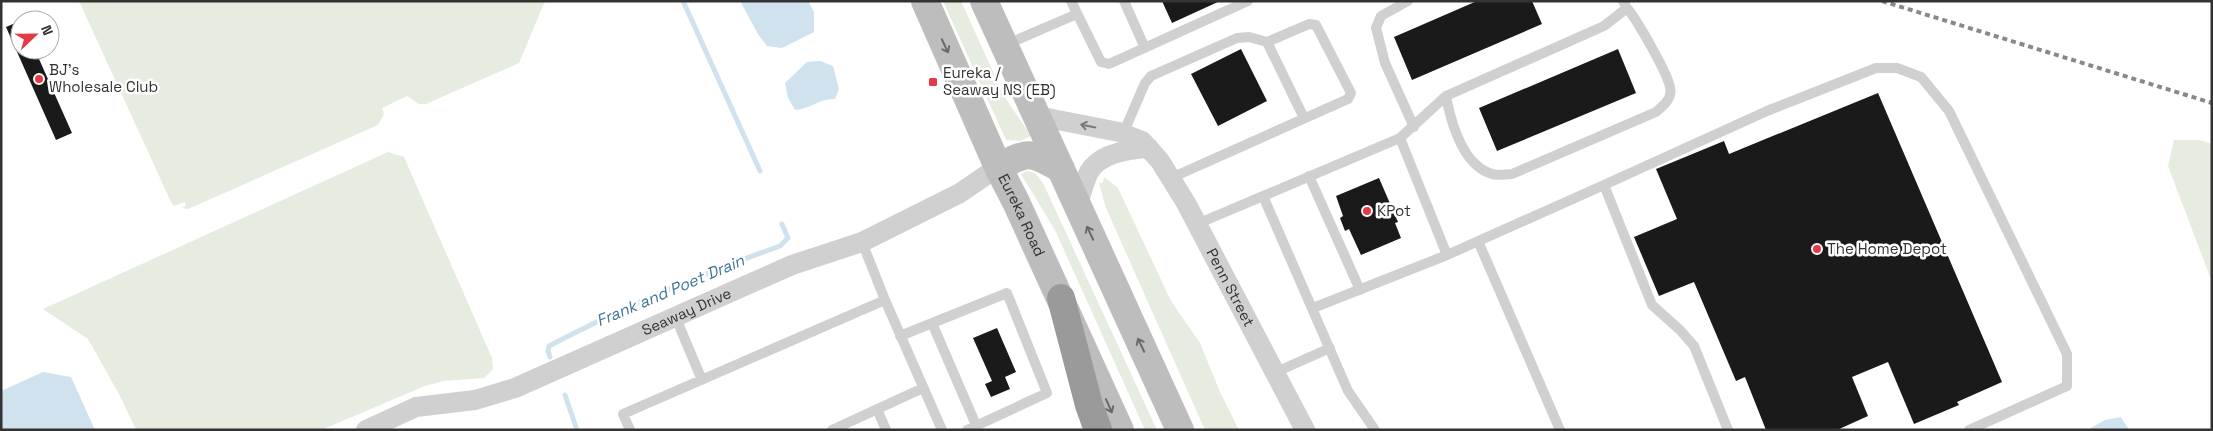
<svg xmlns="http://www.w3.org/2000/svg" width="2213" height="431" font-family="'Space Grotesk',sans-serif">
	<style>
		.green { fill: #e6ecdf }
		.water { fill: #cfe2ee }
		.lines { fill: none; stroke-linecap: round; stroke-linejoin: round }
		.stream { stroke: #cfe2ee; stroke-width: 5 }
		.building { fill: #1a1a1a }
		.service { stroke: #d0d0d0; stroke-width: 10 }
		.minor { stroke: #d0d0d0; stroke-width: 20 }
		.secondary { stroke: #bdbdbd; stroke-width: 28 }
		.motorway { stroke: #9a9a9a; stroke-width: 28 }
		.rail { stroke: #888; stroke-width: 4; stroke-dasharray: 5 4; stroke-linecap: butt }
		.oneway { stroke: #6a6a6a }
		.oneway2 { stroke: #7a7a7a }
		.poi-dot { fill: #e63946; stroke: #fff; stroke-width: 2 }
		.labels { text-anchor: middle; stroke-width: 5; stroke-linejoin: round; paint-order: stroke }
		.poi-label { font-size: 15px; fill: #333; stroke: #fff; text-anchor: start }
		.street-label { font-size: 15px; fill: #333; stroke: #fff }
		.water-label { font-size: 16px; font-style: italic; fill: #3f7597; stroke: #fff }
	</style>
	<rect width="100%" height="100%" fill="#fff"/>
	<path class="green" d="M79,1H545L519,63L426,104H419L407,96L382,108L384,114L378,125L188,209L181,208L186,206L185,202L174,206L171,202Z
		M943,1H961L1004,96L1031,136L1020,141L1006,140Z
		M2174,140H2199L2212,144V282L2168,166Z
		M388,152L404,157L492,358L493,369L484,378L443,381L425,386L321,430H136L120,396L88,339L43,309Z
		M1027,171L1035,173L1043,183L1157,430H1145L1055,230L1021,174Z
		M1104,177L1118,188L1171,301L1200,343L1220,392L1239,430H1205L1204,428L1106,208L1099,183H1103Z"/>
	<path class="water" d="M740,1H808L814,12V32L782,48L767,46L758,34Z
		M820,61L833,66L839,89L835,99C820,98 810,109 795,110L788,98L785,83L807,62Z
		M43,372L71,377L95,430H1V391Z
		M2121,417L2129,430H2087L2105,420Z"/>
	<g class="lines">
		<path class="stream" d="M683,1L760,171
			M550,357L548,351L549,346C623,307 701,274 780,246L788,238L782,224
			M565,395L577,430"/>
	</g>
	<path class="building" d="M1162,1H1220L1172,23Z
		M1477,1H1532L1542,24L1412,80L1394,37Z
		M20,21V50H35L72,133L56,140L6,27Z
		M1241,49L1267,101L1218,126L1191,74Z
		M1618,49L1636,93L1497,151L1479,108Z
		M1878,93L2002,382L1957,402L1959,405L1914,424L1888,362L1852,377L1868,416L1837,430H1766L1745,377L1736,381L1694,282L1659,296L1634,237L1677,219L1656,169L1724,141L1729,154Z
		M1379,178L1398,222L1395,223L1401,238L1361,255L1349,229L1345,231L1340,218L1343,216L1336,196Z
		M997,328L1016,372L1005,377L1010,389L991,397L985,384L992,381L973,338Z"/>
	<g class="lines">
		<path class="service" d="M1071,1L1101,62L1109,64L1248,1
			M1124,1L1145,48
			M1408,1L1381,16L1376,28L1385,63L1414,127
			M1267,42L1304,118
			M1005,45L1077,14
			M1446,96C1451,122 1462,165 1492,174C1497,176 1506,174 1512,174L1656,112C1663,106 1673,98 1670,87C1667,72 1637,20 1627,8
			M1123,134L1145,83L1151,76L1237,38L1249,37L1267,42L1309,24L1316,25L1351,93L1348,99L1171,178
			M1400,138L1447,255L1604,185L1652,305L1680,330L1694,346L1728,430
			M1309,176L1360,290
			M1604,185L1767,111L1876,68H1897L1921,77L1949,111L2067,354V386L1969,430
			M1263,196L1348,391L1375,430
			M1197,224L1400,138L1446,96L1604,26L1627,8L1623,1
			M1478,241L1560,430
			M862,242L885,300L942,430
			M1313,308L1447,255
			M675,316L702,380
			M932,323L976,425
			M900,336L1007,293L1047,393L967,430
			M1274,373L1330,348
			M877,409L886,430
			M630,430L623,414L885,300
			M832,430L923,388"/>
		<g class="minor">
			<path id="s1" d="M1037,116L1119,132L1142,141L1160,161L1186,203L1305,430"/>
			<path d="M1077,206C1081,195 1084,182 1089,172C1100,153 1130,149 1149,148"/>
			<path id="s2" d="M366,430L416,407L475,400L515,388L792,265L862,242L960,193L998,167"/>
		</g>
		<g class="secondary">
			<path id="s3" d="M925,1L998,167L1016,202L1120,430"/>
			<path d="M984,1L1180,430"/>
			<path d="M998,167C1029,151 1030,151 1061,169"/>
		</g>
		<path class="motorway" d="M1061,298L1089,405L1098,430"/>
		<path class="rail" d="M1882,1L2212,103"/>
	</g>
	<defs><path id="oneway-shaft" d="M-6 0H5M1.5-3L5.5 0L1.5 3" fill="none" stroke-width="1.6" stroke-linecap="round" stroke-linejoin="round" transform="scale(1.25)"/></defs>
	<g class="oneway">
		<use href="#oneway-shaft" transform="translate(945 46) rotate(65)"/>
		<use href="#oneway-shaft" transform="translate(1090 233) rotate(-115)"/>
		<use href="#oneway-shaft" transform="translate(1141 345) rotate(-115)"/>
		<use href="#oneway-shaft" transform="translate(1109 406) rotate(66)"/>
	</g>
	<use class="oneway2" href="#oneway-shaft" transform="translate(1088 126) rotate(-169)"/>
	<g class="poi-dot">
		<circle cx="39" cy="79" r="5"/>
		<rect x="928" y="77" width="10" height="10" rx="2.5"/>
		<circle cx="1367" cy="211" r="5"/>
		<circle cx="1817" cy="249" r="5"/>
	</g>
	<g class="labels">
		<g class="poi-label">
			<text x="49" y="75">BJ's<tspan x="49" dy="17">Wholesale Club</tspan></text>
			<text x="943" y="78">Eureka /<tspan x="943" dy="17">Seaway NS (EB)</tspan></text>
			<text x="1377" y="216">KPot</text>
			<text x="1827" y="254">The Home Depot</text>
		</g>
		<g class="street-label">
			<text dy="5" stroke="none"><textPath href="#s3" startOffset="235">Eureka Road</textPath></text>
			<text dy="5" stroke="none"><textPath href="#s1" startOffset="280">Penn Street</textPath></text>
			<text dy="5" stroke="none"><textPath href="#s2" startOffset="344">Seaway Drive</textPath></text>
		</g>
		<g class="water-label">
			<text transform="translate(670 290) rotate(-23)" y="6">Frank and Poet Drain</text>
		</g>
	</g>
	<rect width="2213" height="431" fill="none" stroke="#333333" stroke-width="5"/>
	<g transform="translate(35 35) rotate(68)"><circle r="24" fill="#ffffff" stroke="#adadad"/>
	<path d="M0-4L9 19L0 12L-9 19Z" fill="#e63946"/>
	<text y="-8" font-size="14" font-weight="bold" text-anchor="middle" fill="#333333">N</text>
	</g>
</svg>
